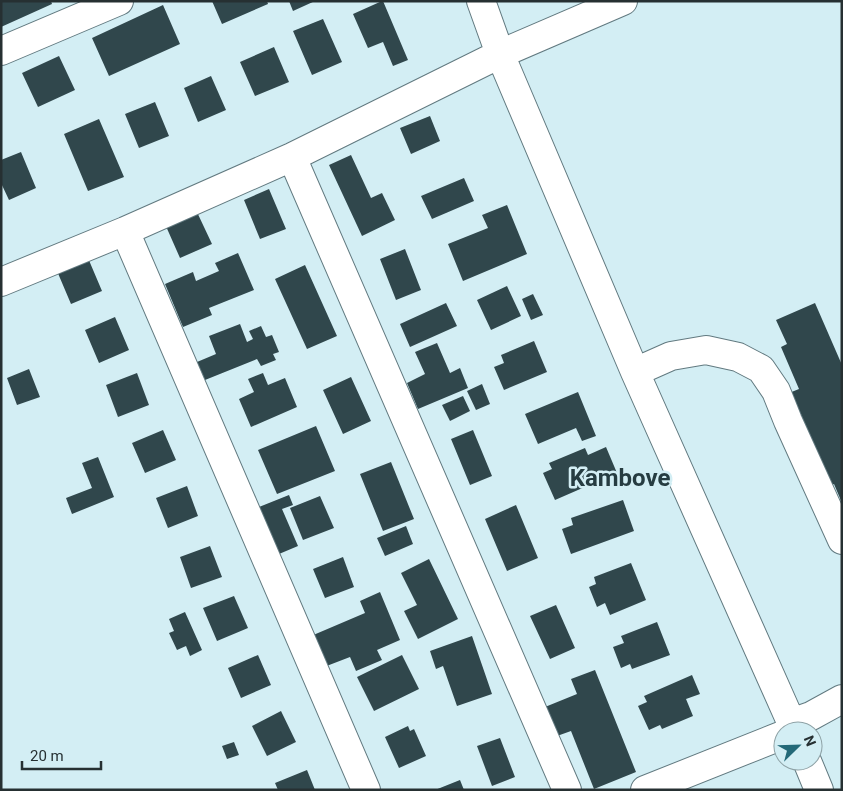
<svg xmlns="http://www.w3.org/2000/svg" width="843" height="791" font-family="Roboto,sans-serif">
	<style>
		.building { fill: #30474c }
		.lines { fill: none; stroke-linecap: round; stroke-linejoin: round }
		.minor-casing { stroke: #627a80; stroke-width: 30 }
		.minor { stroke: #fff; stroke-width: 28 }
		.labels { text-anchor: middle; stroke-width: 5; stroke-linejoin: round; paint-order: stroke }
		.town-label { font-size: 24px; font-weight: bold; fill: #263c41; stroke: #d3eef4 }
	</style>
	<rect width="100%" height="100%" fill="#d3eef4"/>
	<path class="building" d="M1,1H51L52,4L1,27Z
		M212,1H267L268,4L222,24Z
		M289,1H315L293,11Z
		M382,1H383L408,60L393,66L383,42L368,48L353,14Z
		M163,5L180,44L109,76L92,38Z
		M323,19L342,62L312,75L293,31Z
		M274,47L289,82L255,96L240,62Z
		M59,56L75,90L38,107L22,73Z
		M211,76L226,110L198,122L184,88Z
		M155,102L169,136L139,148L125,114Z
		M430,116L440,141L411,154L400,128Z
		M99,119L124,177L88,191L64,134Z
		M21,152L36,188L9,200L1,183V160Z
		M351,155L371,198L382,193L395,220L362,236L329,165Z
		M464,178L474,201L432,219L421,196Z
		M269,189L286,229L260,239L244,200Z
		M507,205L527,254L463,281L448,244L488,228L482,215Z
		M196,210L212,244L180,258L165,224Z
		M405,249L421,290L396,300L380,259Z
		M238,253L254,290L209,308L212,315L183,327L165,284L193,272L196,281L219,271L215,263Z
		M88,258L102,291L71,304L57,271Z
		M305,265L337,336L307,349L275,279Z
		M507,286L521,316L491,330L477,300Z
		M533,294L543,315L531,320L522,299Z
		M446,303L457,326L410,347L400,324Z
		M815,303L842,365V503L834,484L825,488L784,395L799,389L781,347L787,344L776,320Z
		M115,317L129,350L99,363L85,330Z
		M240,324L247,342L253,339L249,331L261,326L266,337L272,335L279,352L273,354L276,360L261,366L257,359L205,380L197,362L216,354L209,336Z
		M534,341L547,372L504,390L494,367L504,363L501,355Z
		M437,343L450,373L460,368L468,388L418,409L407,383L425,374L415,352Z
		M29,369L40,397L17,405L7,378Z
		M137,373L149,405L118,417L106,385Z
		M263,373L268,385L285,378L297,407L251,427L239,399L254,392L248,379Z
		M351,377L371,421L343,434L323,390Z
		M482,384L490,404L476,410L467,391Z
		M578,392L596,436L582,441L576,428L538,444L525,414Z
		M463,396L470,411L450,421L442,405Z
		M316,426L335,471L277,494L258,450Z
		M163,430L176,460L145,473L132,443Z
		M473,430L492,476L470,485L451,439Z
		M606,447L617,473L555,500L543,473L552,469L549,463L585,448L588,455Z
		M98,457L114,497L72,514L66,498L92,488L82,463Z
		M391,462L414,519L383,531L360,474Z
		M187,486L198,516L168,528L156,498Z
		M289,495L293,505L282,509L298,546L279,554L259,507Z
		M320,496L334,528L303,540L290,508Z
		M623,500L634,531L571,554L562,529L573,525L571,518Z
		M516,505L538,558L507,571L485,519Z
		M406,526L413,544L385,556L377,538Z
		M210,546L222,577L191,588L180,557Z
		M343,557L354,587L325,598L313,569Z
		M429,559L458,619L418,639L404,611L417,605L401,573Z
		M631,563L646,600L610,615L605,603L597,607L589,587L596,584L594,577Z
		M380,592L400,640L377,650L382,660L356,671L350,657L324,667L311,636L365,613L360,601Z
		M234,596L248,628L217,641L203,608Z
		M556,605L575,648L550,659L530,616Z
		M185,612L202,650L190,656L186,646L177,650L169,633L174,631L169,619Z
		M657,622L670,655L632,669L630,664L621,668L613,647L624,643L621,636Z
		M472,636L492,694L457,706L443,666L436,669L430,651Z
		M258,655L271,685L241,698L228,668Z
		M402,655L419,689L374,711L357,677Z
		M595,670L636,772L594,789L571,731L557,736L545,707L577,694L571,679Z
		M692,675L700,694L686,699L693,716L662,729L660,725L649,730L638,706L647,702L644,696Z
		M281,711L296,742L267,756L252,726Z
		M408,726L410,731L414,729L426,756L399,768L385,737Z
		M500,738L515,777L492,786L477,746Z
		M234,742L239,755L227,759L222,746Z
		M307,770L315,790H278L275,783Z
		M460,780L464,790H435Z"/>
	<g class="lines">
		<defs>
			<path id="minor" d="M481,1L500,54L635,372L795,731
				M1,51L119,1
				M292,157L567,790
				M125,231L366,790
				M1,282L125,231L292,157L500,54L623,1
				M635,372L671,356L706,350L738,357L761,369L776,391L788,421L842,540
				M791,723L811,716L842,699
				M807,761L819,790
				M645,790L783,735"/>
		</defs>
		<use href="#minor" class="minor-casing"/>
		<use href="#minor" class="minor"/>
	</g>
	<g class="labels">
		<g class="town-label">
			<text x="620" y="486">Kambove</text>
		</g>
	</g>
	<rect width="843" height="791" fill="none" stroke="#263032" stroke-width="5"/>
	<g transform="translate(798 746) rotate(67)"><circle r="24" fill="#d3eef4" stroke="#8ea2a6"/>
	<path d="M0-4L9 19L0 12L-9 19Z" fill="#236978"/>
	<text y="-8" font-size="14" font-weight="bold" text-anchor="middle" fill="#263032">N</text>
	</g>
	<path d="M22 761v8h79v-8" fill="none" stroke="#263032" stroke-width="2.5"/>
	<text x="30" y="761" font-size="15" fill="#263032" stroke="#d3eef4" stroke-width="4" paint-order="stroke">20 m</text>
</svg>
